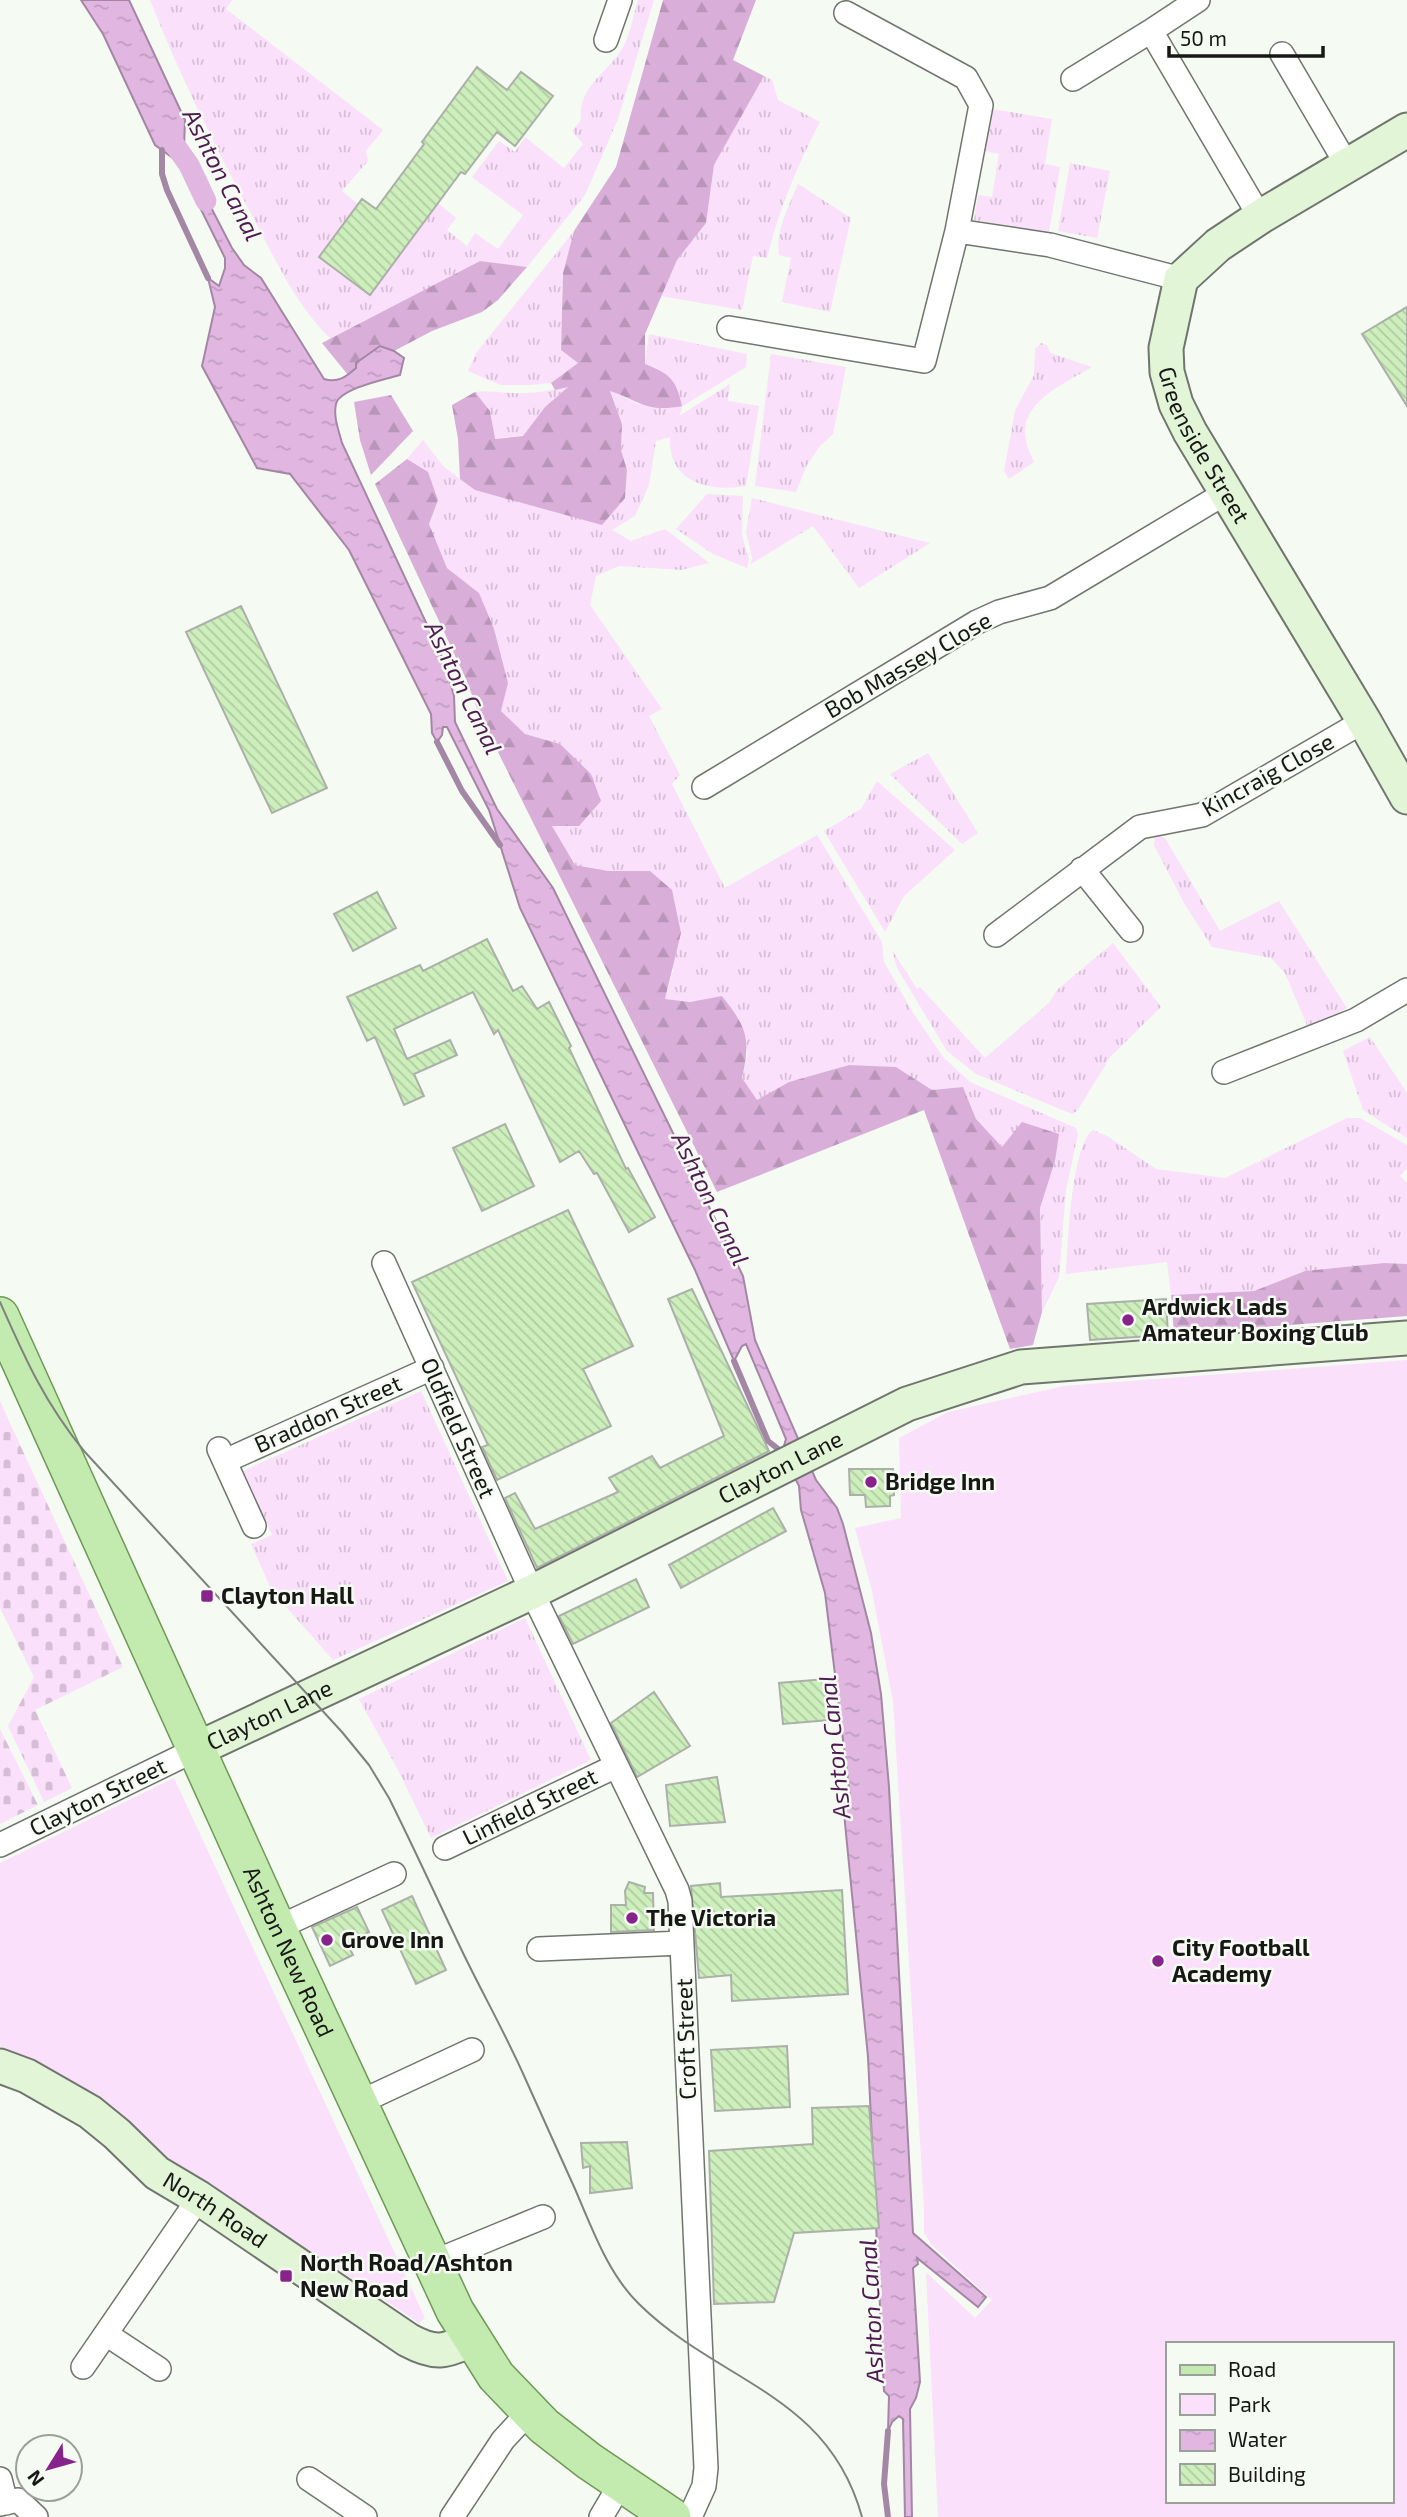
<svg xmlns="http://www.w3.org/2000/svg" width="1407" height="2517" font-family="'Exo 2',sans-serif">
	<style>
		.grass { fill: url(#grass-tufts) }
		.forest { fill: url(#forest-firs) }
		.cemetery { fill: url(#cemetery-stones) }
		.park { fill: #fae0fa; fill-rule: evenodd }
		.water { fill: url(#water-ripples); stroke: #a487a4; stroke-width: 2 }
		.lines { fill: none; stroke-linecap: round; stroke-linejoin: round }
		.stream { stroke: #a487a4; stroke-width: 6 }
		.canal { stroke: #e1b6e1; stroke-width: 21 }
		.building { fill: url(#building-back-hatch); stroke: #abb0a9; stroke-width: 2 }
		.street-casing { stroke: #70756e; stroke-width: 26 }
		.secondary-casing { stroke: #70756e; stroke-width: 37 }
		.primary-casing { stroke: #6e9956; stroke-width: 40 }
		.street { stroke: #fff; stroke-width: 23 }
		.secondary { stroke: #e2f5d7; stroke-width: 33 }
		.primary { stroke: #c4ebaf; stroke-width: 37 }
		.tram { stroke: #7e817d; stroke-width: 2 }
		.poi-dot { fill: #87248c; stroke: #f5faf3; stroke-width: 2.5 }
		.labels { text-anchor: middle; stroke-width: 5; stroke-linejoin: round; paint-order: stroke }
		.street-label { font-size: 23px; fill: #171816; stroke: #f5faf3 }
		.poi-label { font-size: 23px; font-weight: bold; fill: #171816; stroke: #f5faf3; text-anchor: start }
		.water-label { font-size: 24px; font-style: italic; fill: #4f1c51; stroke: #f5faf3 }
	</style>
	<defs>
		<pattern id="grass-tufts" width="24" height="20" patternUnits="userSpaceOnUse" patternTransform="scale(1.75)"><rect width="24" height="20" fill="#fae0fa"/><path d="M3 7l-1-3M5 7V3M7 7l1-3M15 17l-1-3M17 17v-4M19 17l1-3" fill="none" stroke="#d6bfd6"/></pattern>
		<pattern id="forest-firs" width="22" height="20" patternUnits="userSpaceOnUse" patternTransform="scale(1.75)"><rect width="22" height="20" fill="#d9aed9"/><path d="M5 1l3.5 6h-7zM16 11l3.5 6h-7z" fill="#ba95ba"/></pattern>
		<pattern id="cemetery-stones" width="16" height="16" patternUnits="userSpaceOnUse" patternTransform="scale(1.75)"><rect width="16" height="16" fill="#fae0fa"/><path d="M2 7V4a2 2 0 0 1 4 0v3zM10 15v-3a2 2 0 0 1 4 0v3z" fill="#d6bfd6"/></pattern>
		<pattern id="water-ripples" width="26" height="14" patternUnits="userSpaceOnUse" patternTransform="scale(1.75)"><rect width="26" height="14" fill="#e1b6e1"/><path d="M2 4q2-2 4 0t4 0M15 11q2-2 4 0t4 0" fill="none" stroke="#c09cc0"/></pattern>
		<pattern id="building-back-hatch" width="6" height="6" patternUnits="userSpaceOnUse" patternTransform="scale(1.75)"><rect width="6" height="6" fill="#cdefbc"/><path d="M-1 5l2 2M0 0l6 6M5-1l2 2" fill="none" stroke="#afcca1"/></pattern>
	</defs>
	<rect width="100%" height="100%" fill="#f5faf3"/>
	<path class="grass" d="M150,0H232L226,9L383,130L366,151L368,161L342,191L358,204L370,295L438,203L456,218L447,230L467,246L475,233L498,249L523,215L472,177L499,141L515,152L525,137L564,168L583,144L572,131L581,120C578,87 604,76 620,52C630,38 633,16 638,0H654L618,119L585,195L527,267L480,261L331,339C298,308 277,263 256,223C217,151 180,76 150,0Z
		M764,76L772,80L778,100L820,122C797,166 779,209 767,258L753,256L742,310L661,296L677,259L706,223L714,165Z
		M992,109L1052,119L1045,164L1060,167L1049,232L974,220L978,195L992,197L999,154L985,151Z
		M1070,163L1110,171L1097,238L1058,231Z
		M798,184L851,218L830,312L782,302L791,258L779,255C775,231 789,206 798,184Z
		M574,231L563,273L561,350L578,363L551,383L531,385H501L468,371L476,353Z
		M649,334L747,354L746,367L683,406L679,416L730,384L728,401L759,406L746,486C709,492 668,483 670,437L656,441L649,485L635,516L612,530L631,541L665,529L709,563L681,570L619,566L596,576L590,605L662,709L649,716L680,775L672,784L725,888L817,835L882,942L884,962L912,1011L943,1057L970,1082L1076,1128L1078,1134L1066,1190L1059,1277L1042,1312L1040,1208L1055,1161L1002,1147L976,1119L963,1087L932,1090L896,1067L849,1065L789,1082L757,1101L742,1078L748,1052L723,996L690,1002L665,999L673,971L650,871H608L575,865L551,825L579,826L560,744L524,734L501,711L508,683L479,593L447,568L429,524L438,500L428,473L407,459L423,440L444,467L475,490L625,498L627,470L621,450L622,424L610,390L640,405L658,369L645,364Z
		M1041,343L1047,345L1050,353L1092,367C1066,383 1017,402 1026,441C1027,448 1031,455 1034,462L1009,479L1004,471L1015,411L1034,375L1035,349Z
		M771,354L846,367L833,434L820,446L807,465L796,492L755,486Z
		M570,385L545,407L524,435L494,439L490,411L475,392C489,390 501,393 514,393C534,394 551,391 570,385Z
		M707,494L743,496L742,535L749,560L747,568L713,554L676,529Z
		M752,498L930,543L859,588L813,526L751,564L752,557L746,532Z
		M928,753L978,833L962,844L890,774Z
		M877,781L955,850L904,896L885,932L824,831L861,809Z
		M1161,836L1165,838L1220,931L1279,901L1347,1008L1309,1030L1285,973L1271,958L1212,947L1184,903L1154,845L1155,837Z
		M1113,943L1161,1007L1111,1056L1077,1111L1072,1114L976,1074L947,1051L897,968L892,950L917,989L920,987L985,1058L1049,1003L1057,990Z
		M1370,1037L1407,1093V1138L1363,1110L1343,1051Z
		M1347,1118H1360L1407,1145V1168L1400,1176L1407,1183V1264L1384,1263L1305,1271L1254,1291L1171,1295L1167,1262L1066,1274C1068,1244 1071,1146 1093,1130L1107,1136L1156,1169L1225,1178Z
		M421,1391L508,1581L333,1660L272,1591L251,1544L272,1535L243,1471Z
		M525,1618L591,1760L431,1838L398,1770L359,1699Z"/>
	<path class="forest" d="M663,0H756L733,60L764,76L714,165L706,223L677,260L645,334V364C670,374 676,379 682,406C647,413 640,401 610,391L622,424L621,450L627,470L625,498L602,525L475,490L460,479L458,439L452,405L475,392L490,411L495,439L523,436L545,407L568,387L555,390L551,383L578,363L561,350L563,273L574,231L616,167Z
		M480,261L527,267L498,300L482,312L432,331L394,351L380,346L356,363V368L348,375L322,343Z
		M391,395L413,431L371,475L360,440L354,402Z
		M407,459L428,472L438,500L429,524L447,568L479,593L494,629L508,683L501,711L525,734L560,744L591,774L601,801L579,826H552L575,865L608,871H650L672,890L681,933L665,999L690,1002L722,996C747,1028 751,1038 742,1078L757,1100L789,1082L849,1065L896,1067L932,1090L963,1087L976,1119L1002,1147L1022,1122L1059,1134L1055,1161L1040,1208L1042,1312L1033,1345L1010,1349L924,1110L717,1192L479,714L466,679L375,484Z
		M1384,1263L1407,1264V1316L1174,1334L1171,1295L1254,1291L1305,1271Z"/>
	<path class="cemetery" d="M0,1432H14L123,1667L35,1710L72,1788L44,1802L8,1726L34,1677L0,1608Z
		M0,1729L38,1805L0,1824Z"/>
	<path class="park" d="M1407,1360V2517H938L926,2272L975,2318L992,2300L931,2244L924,2233V2207L893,1701L872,1591L855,1528L901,1518L899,1438L948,1412L1064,1386ZM1167,2344H1391V2501H1167Z
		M0,1401L14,1432H0Z
		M174,1778L425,2318L419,2323L149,2145L120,2115L51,2069L16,2056L0,2046V1863Z"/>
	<path class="water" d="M81,0H129L185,120L184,148L188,163L232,248L244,265L261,278L324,379C338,383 346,377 356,368V363L380,346L394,351L404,358L400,375C386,379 339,389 336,404C333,417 339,431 342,443L445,663L454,696L455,722L497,809L553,888L743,1276L755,1340L816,1480L837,1508L843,1524L871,1633L881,1694L889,1787L913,2233L986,2297L978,2307L917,2258L918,2264L913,2268L920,2382L916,2398L910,2409L912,2517H905L903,2419L899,2416L892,2422L888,2431L889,2396L884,2391L868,2057L843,1803L850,1797L825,1593L801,1510L799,1486L782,1452L786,1439L746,1344L742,1346L734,1361L695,1270L520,908L489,810L447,727H443L442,735L437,742L432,733L431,714L349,550L290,474L257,468L202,366L215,307L208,278L219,286L225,268V258L177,161L155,145L103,34Z"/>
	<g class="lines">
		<path class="stream" d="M162,150V174L167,190L208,278
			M437,742L462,791L500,845
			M734,1361L768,1441L782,1452
			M888,2431L884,2484L888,2517"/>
		<path class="canal" d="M172,141L189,165L206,201"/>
	</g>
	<path class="building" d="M477,67L507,90L521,72L553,96L515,146L497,132L465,174L461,172L370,295L319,257L362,199L376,209L424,144L422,142Z
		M1407,307V406L1362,334Z
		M241,606L327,788L272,813L186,632Z
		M377,892L396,928L353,951L334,914Z
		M487,939L513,991L522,986L537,1009L549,1002L571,1046L569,1048L626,1169L628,1168L655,1217L629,1232L597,1173L594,1174L579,1151L560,1162L498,1030L494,1034L473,992L394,1029L407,1059L450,1040L457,1055L414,1074L424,1096L404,1105L375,1037L367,1041L347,997L420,965L423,971Z
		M505,1124L534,1186L482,1211L453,1148Z
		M568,1210L633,1346L583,1369L611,1426L497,1480L482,1447L488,1445L412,1282Z
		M692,1289L769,1451L537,1568L505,1498L515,1493L535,1529L618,1492L609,1478L652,1456L660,1468L724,1436L668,1299Z
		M1166,1299L1168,1335L1090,1340L1087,1304Z
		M849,1469H893L894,1495L890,1496V1506L866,1507L865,1495H850Z
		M773,1508L786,1531L681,1588L669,1565Z
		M636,1579L649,1607L573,1644L559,1616Z
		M825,1679L829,1720L783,1724L779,1683Z
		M654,1692L690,1746L637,1777L611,1723Z
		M717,1777L725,1822L670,1826L666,1785Z
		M629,1882L645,1887L644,1893H653L654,1930L611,1932V1905H626L625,1891Z
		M720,1883L721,1897L842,1890L848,1994L732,2001L731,1975L699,1978L691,1886Z
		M412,1896L446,1970L416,1984L382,1910Z
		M357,1907L369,1932L347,1943L353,1955L330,1966L312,1927Z
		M787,2046L790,2107L715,2111L711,2050Z
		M869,2106L879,2228L794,2233L774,2302L714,2304L709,2151L813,2144L812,2108Z
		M627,2142L632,2188L590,2193V2166L583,2168L581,2143Z"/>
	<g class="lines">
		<defs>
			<path id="street" d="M1198,0L1151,31L1260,217
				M846,13L966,78L981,105L957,231L1050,245L1181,279
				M606,40L620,0
				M1282,54L1347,165
				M1073,79L1151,31
				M729,328L924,361L957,231
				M704,787L977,622L999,612L1050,598L1227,492
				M1082,869L1131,930
				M996,935L1140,827L1202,815L1364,721
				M1224,1072L1356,1020L1407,990
				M384,1263L532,1592L677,1890L680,1901L706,2468L704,2486L690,2517
				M219,1449L254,1526
				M225,1461L432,1368
				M0,1845L197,1749
				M445,1848L616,1766
				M277,1928L394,1874
				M539,1949L682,1943
				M358,2103L472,2050
				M431,2263L543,2217
				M106,2334L159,2369
				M83,2367L199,2198
				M0,2479L6,2503
				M309,2479L365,2517
				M0,2504L18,2500L36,2517
				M452,2517L503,2440L529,2412
				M601,2517L621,2483"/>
			<g id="secondary">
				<path id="s1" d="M1407,130L1260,217L1218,245L1181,279L1166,348L1167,372L1176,404L1190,432L1364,721L1407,797"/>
				<path id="s2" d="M197,1749L532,1592L907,1404L1021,1367L1407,1338"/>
				<path id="s3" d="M0,2066L27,2076L90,2112L117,2134L157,2173L199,2198L408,2340C436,2355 444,2352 472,2339"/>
			</g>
			<g id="primary">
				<path id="s4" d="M0,1316L277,1928L455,2311L496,2376L544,2426L589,2461L672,2517"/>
			</g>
		</defs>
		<use href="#street" class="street-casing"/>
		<use href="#secondary" class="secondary-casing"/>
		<use href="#primary" class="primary-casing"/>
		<use href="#street" class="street"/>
		<use href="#secondary" class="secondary"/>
		<use href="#primary" class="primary"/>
		<path class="tram" d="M0,1302C25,1358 44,1402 84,1451L342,1732L369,1765L389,1798C415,1850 439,1903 464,1955C484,1996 507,2037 525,2078C542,2115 558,2152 575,2189C592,2228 608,2274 639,2304C719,2383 828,2393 862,2517"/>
	</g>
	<g class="poi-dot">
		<circle cx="1128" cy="1320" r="7"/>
		<circle cx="871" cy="1482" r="7"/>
		<rect x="200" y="1589" width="14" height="14" rx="3.5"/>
		<circle cx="632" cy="1918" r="7"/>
		<circle cx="327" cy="1940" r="7"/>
		<circle cx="1158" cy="1961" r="7"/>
		<rect x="279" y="2269" width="14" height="14" rx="3.5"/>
	</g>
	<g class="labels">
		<g class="street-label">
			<text dy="8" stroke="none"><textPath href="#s1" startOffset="448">Greenside Street</textPath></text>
			<text transform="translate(908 665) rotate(-30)" y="8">Bob Massey Close</text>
			<text transform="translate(1268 775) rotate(-29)" y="8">Kincraig Close</text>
			<text transform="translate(328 1414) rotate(-24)" y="8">Braddon Street</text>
			<text transform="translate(458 1428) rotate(66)" y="8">Oldfield Street</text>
			<text dy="8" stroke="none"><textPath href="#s2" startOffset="648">Clayton Lane</textPath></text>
			<text dy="8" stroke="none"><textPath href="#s2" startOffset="80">Clayton Lane</textPath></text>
			<text transform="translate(98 1797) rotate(-26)" y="8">Clayton Street</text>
			<text transform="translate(530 1807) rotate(-26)" y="8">Linfield Street</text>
			<text dy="8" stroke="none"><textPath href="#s4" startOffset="698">Ashton New Road</textPath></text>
			<text transform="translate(686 2039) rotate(-92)" y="8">Croft Street</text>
			<text dy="8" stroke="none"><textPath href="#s3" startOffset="261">North Road</textPath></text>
		</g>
		<g class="poi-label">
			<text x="1142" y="1315">Ardwick Lads<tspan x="1142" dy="26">Amateur Boxing Club</tspan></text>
			<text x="885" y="1490">Bridge Inn</text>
			<text x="221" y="1604">Clayton Hall</text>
			<text x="646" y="1926">The Victoria</text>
			<text x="341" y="1948">Grove Inn</text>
			<text x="1172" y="1956">City Football<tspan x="1172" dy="26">Academy</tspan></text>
			<text x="300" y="2271">North Road/Ashton<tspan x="300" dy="26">New Road</tspan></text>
		</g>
		<g class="water-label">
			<text transform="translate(222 175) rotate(63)" y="8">Ashton Canal</text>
			<text transform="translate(463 688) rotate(64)" y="8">Ashton Canal</text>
			<text transform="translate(710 1199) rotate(64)" y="8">Ashton Canal</text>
			<text transform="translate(835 1747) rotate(-96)" y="8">Ashton Canal</text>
			<text transform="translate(872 2311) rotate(-93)" y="8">Ashton Canal</text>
		</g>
	</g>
	<rect x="1166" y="2342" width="228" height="161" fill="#f5faf3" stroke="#9ca09b" stroke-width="2"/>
	<rect x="1180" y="2365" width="35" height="10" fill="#c4ebaf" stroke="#9ca09b" stroke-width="2"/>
	<text x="1228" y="2377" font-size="21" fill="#171816">Road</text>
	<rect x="1180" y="2394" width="35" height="21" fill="#fae0fa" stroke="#9ca09b" stroke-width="2"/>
	<text x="1228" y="2412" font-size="21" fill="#171816">Park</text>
	<rect x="1180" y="2430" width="35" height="21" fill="url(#water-ripples)" stroke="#9ca09b" stroke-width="2"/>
	<text x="1228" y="2447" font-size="21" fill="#171816">Water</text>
	<rect x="1180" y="2464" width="35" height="21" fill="url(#building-back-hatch)" stroke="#9ca09b" stroke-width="2"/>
	<text x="1228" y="2482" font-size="21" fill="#171816">Building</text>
	<g transform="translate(49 2468) rotate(233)"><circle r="33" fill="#f5faf3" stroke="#9ca09b" stroke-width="2"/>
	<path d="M0-5L12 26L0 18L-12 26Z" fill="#87248c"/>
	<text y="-10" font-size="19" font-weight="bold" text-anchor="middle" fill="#171816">N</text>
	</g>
	<path d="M1169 46v10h154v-10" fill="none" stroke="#171816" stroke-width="3.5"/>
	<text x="1180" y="46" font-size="21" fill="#171816" stroke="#f5faf3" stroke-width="5" paint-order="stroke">50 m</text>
</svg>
